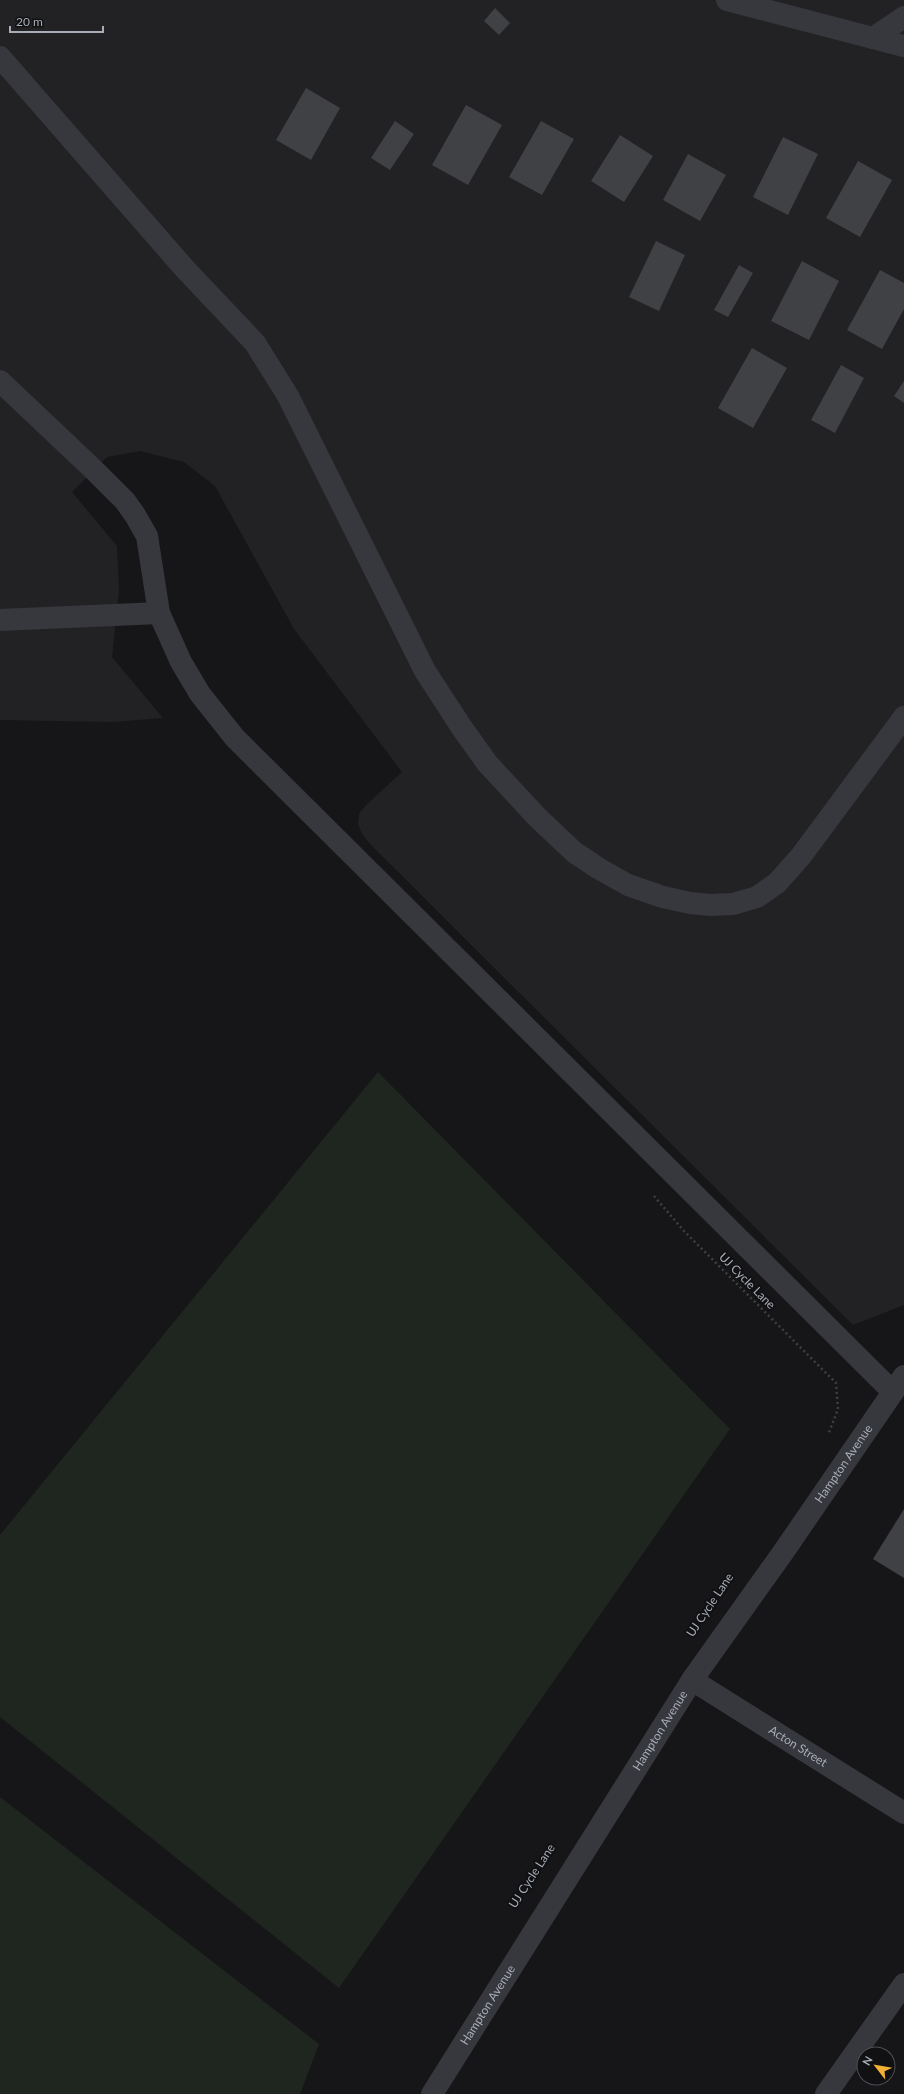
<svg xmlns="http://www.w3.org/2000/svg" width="904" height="2094" font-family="Lato,sans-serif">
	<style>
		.built { fill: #222225 }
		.green { fill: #1e261f }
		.building { fill: #404145 }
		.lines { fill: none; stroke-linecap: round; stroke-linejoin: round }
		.path { stroke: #3d3f44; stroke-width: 2.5; stroke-dasharray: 2 3; stroke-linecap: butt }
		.minor { stroke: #37383d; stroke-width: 22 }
		.labels { text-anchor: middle; stroke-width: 4; stroke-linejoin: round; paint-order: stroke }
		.street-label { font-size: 12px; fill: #a8adb8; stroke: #111113 }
	</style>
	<rect width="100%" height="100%" fill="#161618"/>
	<path class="built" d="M0,0H904V1305L853,1325L370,844L362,834L358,824L359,814L366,805L402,772L294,629L215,486L184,462L140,451L107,457L72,492L117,546L119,591L112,657L163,718L113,722L0,720Z"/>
	<path class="green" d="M378,1072L730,1429L339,1988L0,1717V1535Z
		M0,1797L319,2044L300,2094H0Z"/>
	<path class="building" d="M495,8L510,23L499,35L484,21Z
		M306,88L340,108L311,160L276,140Z
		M466,105L502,125L468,185L432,165Z
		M395,121L414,134L390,170L371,158Z
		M541,121L574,139L542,195L509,177Z
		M620,135L653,156L624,202L591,181Z
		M783,137L818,154L788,215L753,197Z
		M688,154L726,175L700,221L663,200Z
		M858,161L892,180L860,237L826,218Z
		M656,241L685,255L659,311L629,297Z
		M802,261L839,281L809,340L771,321Z
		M739,265L753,273L728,317L714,310Z
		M880,270L904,283V309L882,349L847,330Z
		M752,348L787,368L753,428L718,408Z
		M841,365L864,378L835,433L811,420Z
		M904,381V403L894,396Z
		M904,1509V1578L873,1559Z"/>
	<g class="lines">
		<path class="path" d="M654,1196L684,1231L836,1383L838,1409L828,1435"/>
		<g class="minor">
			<path d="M727,0L904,46"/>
			<path d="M873,38L904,17"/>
			<path d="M0,57L185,269L255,343L288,396L425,671L462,728L487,763L537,817L574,852L598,868L628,885L663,897L690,903L711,905L733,904L757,897L777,883L801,856L904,717"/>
			<path d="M0,381L94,470L125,501L135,515L147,536L159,613L181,662L200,694L235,738L893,1392"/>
			<path d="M0,620L159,613"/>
			<path id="s1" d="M692,1680L904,1813"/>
			<path id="s2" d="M432,2094L692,1680L784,1551L904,1376"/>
			<path d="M826,2094L904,1984"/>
		</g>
	</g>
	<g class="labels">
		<g class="street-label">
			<text transform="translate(747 1281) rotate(45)" y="4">UJ Cycle Lane</text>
			<text dy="4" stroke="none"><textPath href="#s2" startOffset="753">Hampton Avenue</textPath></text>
			<text transform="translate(710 1605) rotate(-56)" y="4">UJ Cycle Lane</text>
			<text dy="4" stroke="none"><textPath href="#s2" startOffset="429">Hampton Avenue</textPath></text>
			<text dy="4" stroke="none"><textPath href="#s1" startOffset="125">Acton Street</textPath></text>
			<text transform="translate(532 1876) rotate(-57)" y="4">UJ Cycle Lane</text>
			<text dy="4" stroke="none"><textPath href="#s2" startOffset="105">Hampton Avenue</textPath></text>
		</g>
	</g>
	<g transform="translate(876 2066) rotate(301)"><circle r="19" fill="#111113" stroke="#4d4f55"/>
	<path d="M0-3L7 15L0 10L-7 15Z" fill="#f2b134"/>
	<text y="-6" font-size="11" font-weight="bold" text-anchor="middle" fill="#a8adb8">N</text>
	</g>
	<path d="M10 26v6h93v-6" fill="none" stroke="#a8adb8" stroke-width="2"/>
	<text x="16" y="26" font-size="12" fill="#a8adb8" stroke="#111113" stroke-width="3" paint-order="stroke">20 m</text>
</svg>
